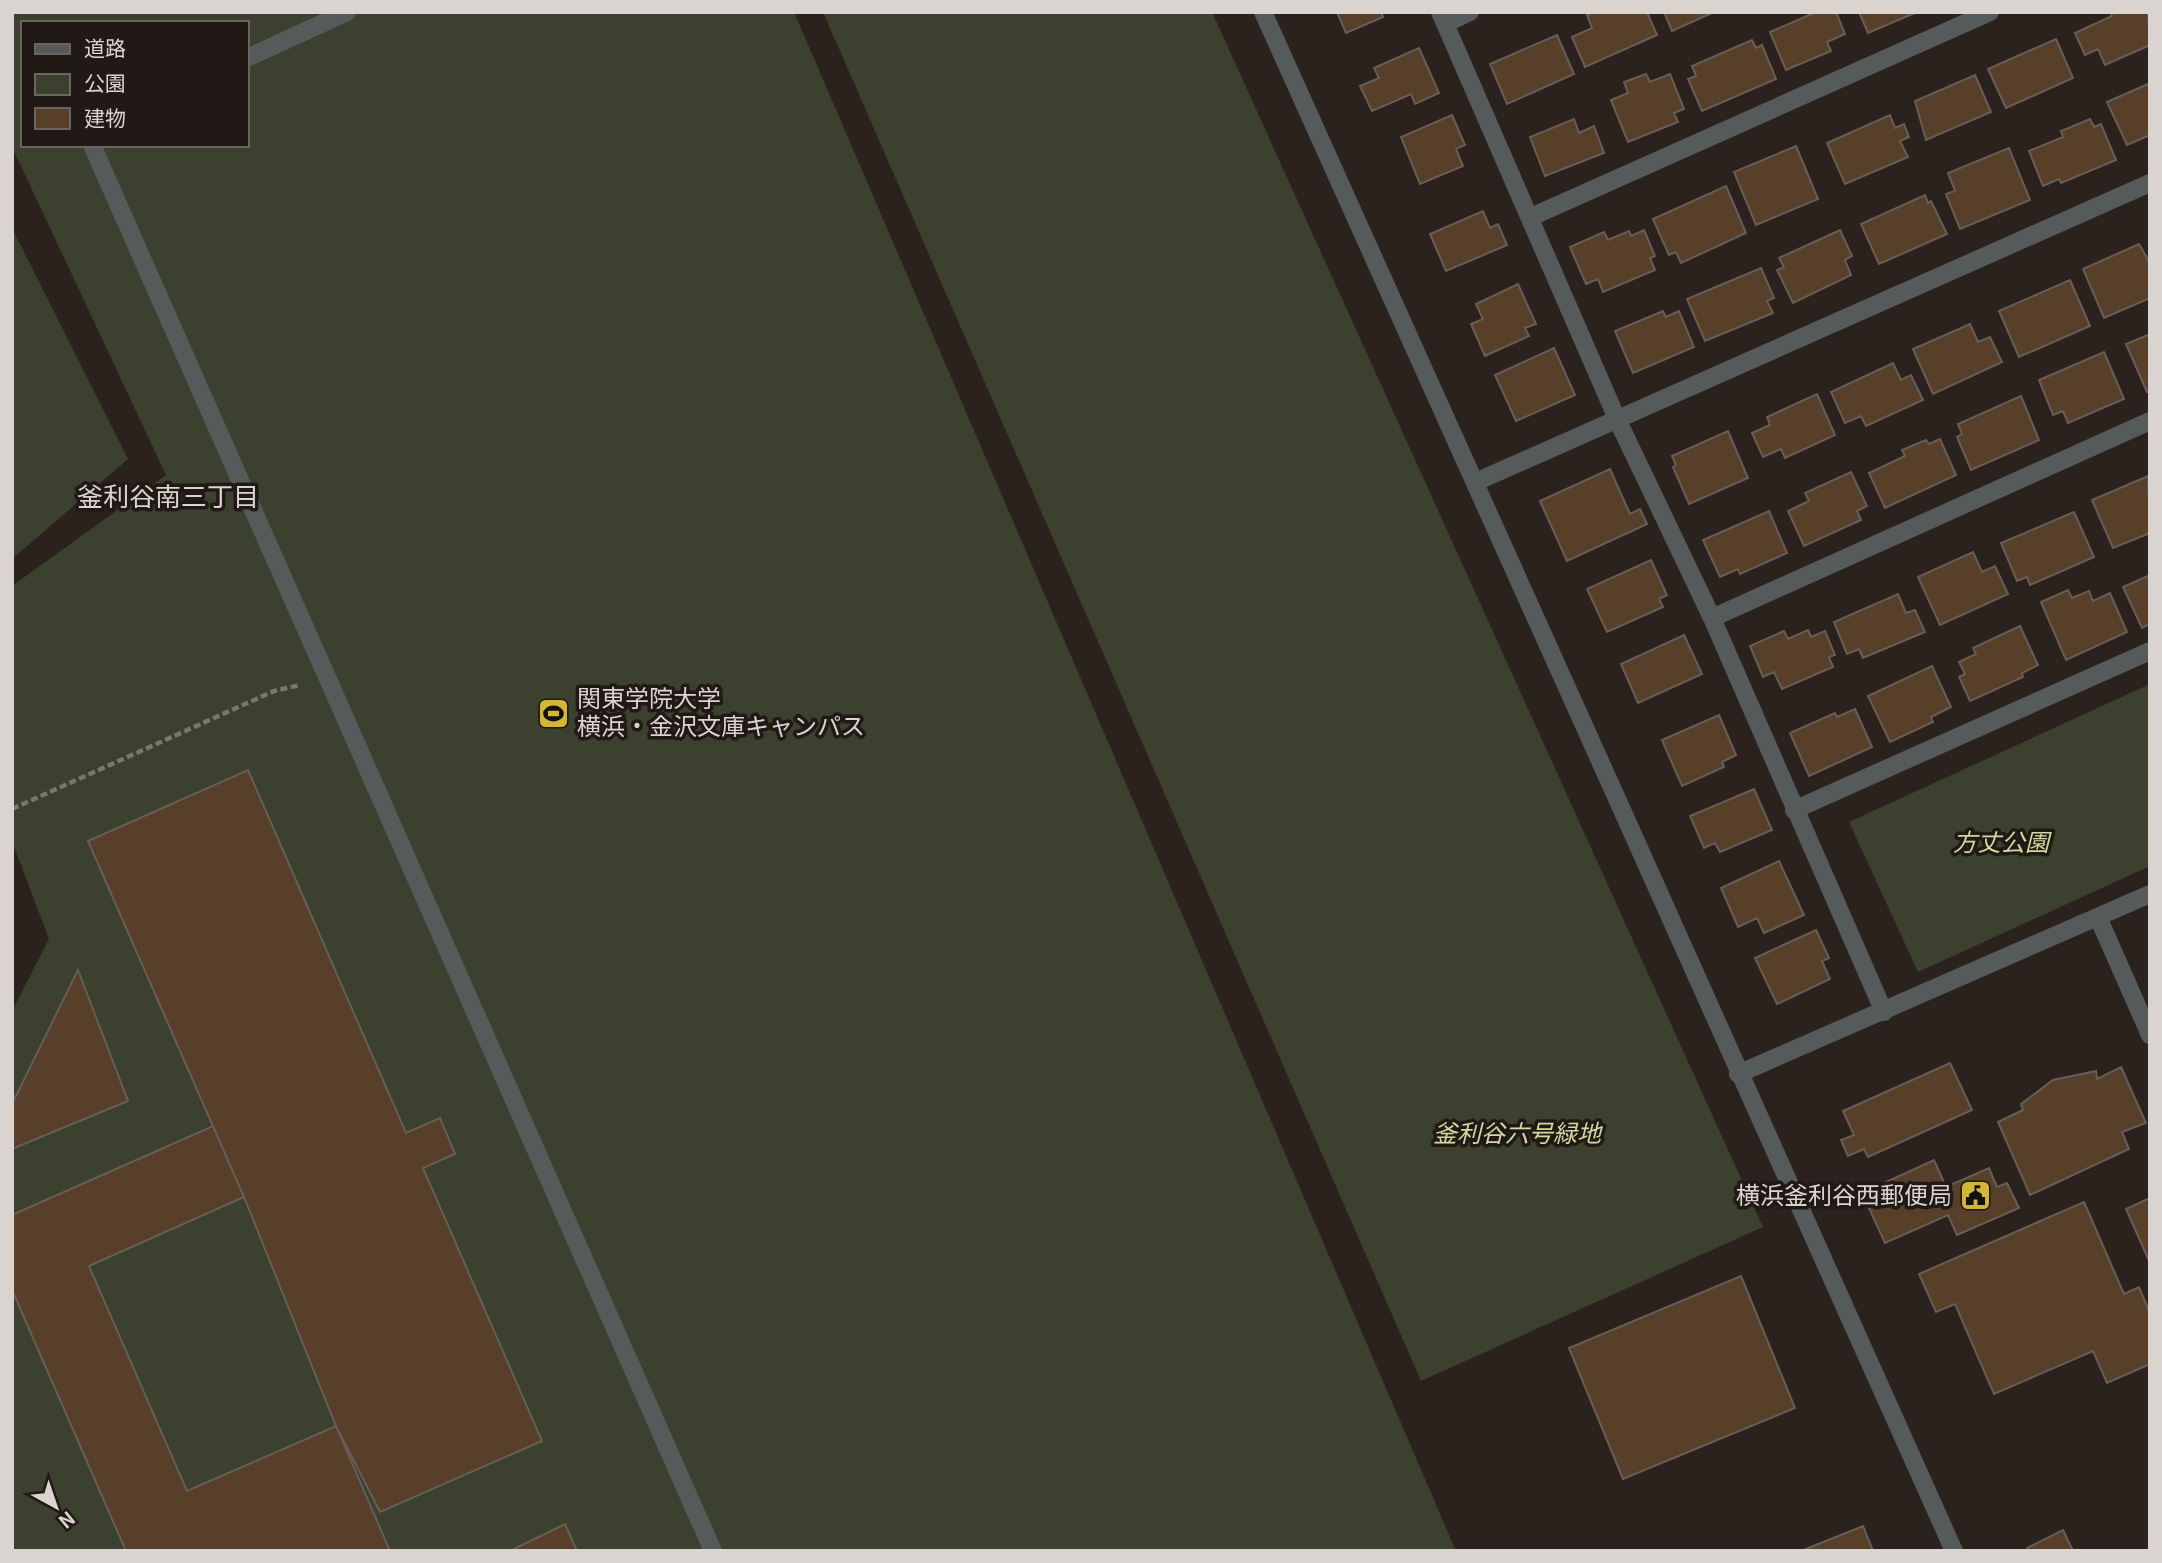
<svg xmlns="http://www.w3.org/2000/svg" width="2162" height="1563" font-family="Georgia,'Noto Sans JP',serif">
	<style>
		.green { fill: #3c402e; fill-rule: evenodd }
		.building { fill: #583f2a; stroke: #665e57; stroke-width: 2 }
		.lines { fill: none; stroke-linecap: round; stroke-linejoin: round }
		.path { stroke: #7d7572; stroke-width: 4.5; stroke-dasharray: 7 3.5; stroke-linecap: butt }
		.minor { stroke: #555a5b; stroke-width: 18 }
		.labels { text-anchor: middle; stroke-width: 7; stroke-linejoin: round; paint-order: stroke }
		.poi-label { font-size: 24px; fill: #dad4d1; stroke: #211915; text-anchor: start }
		.park-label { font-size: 24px; font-style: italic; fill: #ced99f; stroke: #211915 }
		.neighbourhood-label { font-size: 26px; fill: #dad4d1; stroke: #211915 }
	</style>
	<rect width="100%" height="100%" fill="#2b221e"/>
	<path class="green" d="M12,12H794L1456,1551H12V1011L49,939L12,841V586L166,475L12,147ZM23,23H247V145H23Z
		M823,12H1212L1763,1227L1421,1381Z
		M12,228L128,459L12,559Z
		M2150,684V866L1918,972L1849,822Z"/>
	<path class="building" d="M1337,12H1381L1383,17L1346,33Z
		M1594,12H1647L1657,35L1585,67L1572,37L1592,28L1587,15Z
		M1664,12H1714L1672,31Z
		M1816,12H1836L1845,34L1827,42L1831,51L1786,70L1770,32Z
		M1859,12H1917L1868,33Z
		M2110,12H2148L2150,45L2105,65L2098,49L2085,55L2075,33L2112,16Z
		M1557,35L1574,74L1507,104L1490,64Z
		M2056,39L2073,78L2006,108L1988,69Z
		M1752,40L1756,48L1762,45L1776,79L1702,111L1688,79L1696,76L1692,66Z
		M1419,48L1439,93L1415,104L1411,94L1372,111L1360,86L1379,78L1374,68Z
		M1646,74L1650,82L1670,74L1684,109L1674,113L1678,122L1628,142L1611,100L1628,93L1624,82Z
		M1975,75L1991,112L1926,140L1915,101Z
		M2150,83V135L2127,145L2107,102Z
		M1452,115L1465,145L1456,149L1463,166L1420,184L1401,137Z
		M1890,115L1895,128L1904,124L1909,137L1900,141L1908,157L1845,184L1827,143Z
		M1574,119L1579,133L1594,126L1604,153L1545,176L1530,137Z
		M2090,119L2094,127L2101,124L2116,160L2061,183L2059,179L2043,186L2029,151L2063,137L2061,131Z
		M1796,146L1818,199L1756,225L1734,172Z
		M2009,148L2030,200L1960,229L1946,194L1955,191L1948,173Z
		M1726,186L1746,233L1681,263L1676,252L1669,255L1653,219Z
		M1925,195L1928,203L1931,201L1947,234L1879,264L1861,224Z
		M1483,211L1490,228L1498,224L1507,245L1446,271L1430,234Z
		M1644,230L1655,256L1650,258L1655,270L1603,292L1598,279L1586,284L1570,247L1604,232L1608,240L1629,231L1631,236Z
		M1840,230L1852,256L1845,260L1851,275L1793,303L1777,270L1784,267L1779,258Z
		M2139,244L2150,263V298L2104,318L2083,269Z
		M1761,268L1774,298L1767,301L1773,313L1705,341L1687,299Z
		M2070,280L2090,326L2019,357L1999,311Z
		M1518,284L1536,324L1525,328L1529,336L1485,356L1471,324L1483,319L1476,304Z
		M1663,311L1666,317L1679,311L1694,347L1633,373L1615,331Z
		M1970,324L1978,342L1990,337L2002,362L1933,394L1913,349Z
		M2150,334V391L2147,392L2126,344Z
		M1554,348L1575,395L1516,421L1495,375Z
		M2104,352L2124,399L2068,423L2063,411L2053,415L2039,380Z
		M1893,363L1901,380L1911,375L1923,400L1866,426L1861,416L1845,423L1831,392Z
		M1817,394L1835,435L1785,458L1781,449L1763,457L1752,433L1770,425L1767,417Z
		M2021,396L2039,440L1971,470L1957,437L1962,434L1958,424Z
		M1728,431L1748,478L1689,504L1673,467L1676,465L1672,456Z
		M1940,439L1956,475L1885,508L1869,473L1905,456L1902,450L1926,440L1929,444Z
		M1610,469L1630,514L1640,509L1647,524L1567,561L1540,501Z
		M1851,472L1867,506L1857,511L1861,520L1804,546L1788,511L1809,501L1805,493Z
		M2148,476L2150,533L2113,548L2092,500Z
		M1769,511L1787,553L1740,574L1738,569L1720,577L1703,540Z
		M2074,512L2094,557L2030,585L2027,577L2017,581L2001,543Z
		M1973,552L1982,572L1995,566L2008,594L1940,625L1918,577Z
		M1651,560L1667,595L1659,599L1663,607L1607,632L1587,589Z
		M2150,575V624L2142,628L2123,587Z
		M2068,590L2072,598L2089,591L2093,601L2110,593L2127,632L2066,660L2041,602Z
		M1898,594L1906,613L1915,610L1925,632L1863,658L1859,649L1847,654L1834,622Z
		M2020,626L2038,665L2022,673L2023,677L1970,701L1959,677L1965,674L1959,662L1976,654L1973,648Z
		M1808,630L1811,637L1825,631L1835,655L1829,657L1833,667L1782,689L1774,672L1763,677L1750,646L1784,631L1788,639Z
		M1684,635L1702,674L1638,703L1621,664Z
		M1932,666L1951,707L1931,717L1933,722L1890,742L1868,696Z
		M1855,709L1872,747L1809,776L1790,733L1835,713L1837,717Z
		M1719,715L1736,755L1722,762L1724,767L1682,786L1662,740Z
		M248,770L406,1133L440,1118L455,1154L423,1168L542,1441L380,1512L336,1426L244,1197L88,841Z
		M1754,789L1772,830L1720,852L1715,843L1704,848L1690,816Z
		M1779,861L1804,915L1764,933L1757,918L1738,927L1721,888Z
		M1816,930L1829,958L1822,961L1830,979L1777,1004L1755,958Z
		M78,970L128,1101L12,1149V1104Z
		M1950,1063L1972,1110L1868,1157L1864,1149L1848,1156L1841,1140L1854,1135L1843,1111Z
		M2121,1067L2146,1123L2122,1132L2129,1149L2030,1195L1998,1122L2023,1110L2021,1104L2053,1080L2096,1071L2097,1079Z
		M213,1126L244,1197L89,1266L187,1491L336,1426L390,1551H126L12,1290V1215Z
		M1934,1160L1946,1187L1989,1168L1997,1187L2007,1183L2019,1208L1957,1235L1948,1215L1885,1243L1862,1193Z
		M2150,1198V1263L2126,1209Z
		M2084,1202L2124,1294L2139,1287L2150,1313V1364L2107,1383L2093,1351L1994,1394L1955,1304L1936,1312L1919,1274Z
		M1741,1276L1795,1408L1623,1479L1569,1348Z
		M565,1524L577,1551H510Z
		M1863,1526L1873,1551H1801Z
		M2063,1530L2073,1551H2028L2027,1548Z"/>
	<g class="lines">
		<path class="path" d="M12,809L274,691L300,685"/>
		<path class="minor" d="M1263,12C1497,523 1722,1039 1954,1551
			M1440,12L1618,421L1712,618L1884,1012
			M1445,24L1470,12
			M247,58L347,12
			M92,145L713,1551
			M1531,217L1990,12
			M1478,481L2150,183
			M1712,618L2150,421
			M1794,810L2150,651
			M2098,917L2150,1035
			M1738,1074L2150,894"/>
	</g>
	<defs>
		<symbol id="stadium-square" viewBox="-11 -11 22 22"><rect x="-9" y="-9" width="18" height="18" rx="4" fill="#d4b635" stroke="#211915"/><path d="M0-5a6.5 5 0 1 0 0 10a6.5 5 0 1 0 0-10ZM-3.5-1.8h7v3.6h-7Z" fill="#111"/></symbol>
		<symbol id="civic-square" viewBox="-11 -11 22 22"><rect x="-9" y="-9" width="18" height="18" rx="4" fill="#d4b635" stroke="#211915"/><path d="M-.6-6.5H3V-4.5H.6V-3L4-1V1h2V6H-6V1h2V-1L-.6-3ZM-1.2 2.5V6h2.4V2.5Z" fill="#111"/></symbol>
	</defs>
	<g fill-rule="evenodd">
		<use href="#stadium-square" x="536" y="696" width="35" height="35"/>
		<use href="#civic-square" x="1958" y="1178" width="35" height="35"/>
	</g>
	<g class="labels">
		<g class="poi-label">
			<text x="577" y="707">関東学院大学<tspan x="577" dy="28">横浜・金沢文庫キャンパス</tspan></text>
			<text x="1952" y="1204" text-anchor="end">横浜釜利谷西郵便局</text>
		</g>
		<g class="park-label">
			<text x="2001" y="851">方丈公園</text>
			<text x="1517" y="1142">釜利谷六号緑地</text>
		</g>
		<g class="neighbourhood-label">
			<text x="168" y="506">釜利谷南三丁目</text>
		</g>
	</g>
	<rect width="2162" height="1563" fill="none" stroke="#dad4d1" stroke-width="28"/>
	<rect x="21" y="21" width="228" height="126" fill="#211915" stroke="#6b6460" stroke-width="2"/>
	<rect x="35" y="44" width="35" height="10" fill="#555a5b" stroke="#6b6460" stroke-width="2"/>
	<text x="84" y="56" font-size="21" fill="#dad4d1">道路</text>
	<rect x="35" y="74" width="35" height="21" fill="#3c402e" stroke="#6b6460" stroke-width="2"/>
	<text x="84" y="91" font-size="21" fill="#dad4d1">公園</text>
	<rect x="35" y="108" width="35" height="21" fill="#583f2a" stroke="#6b6460" stroke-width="2"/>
	<text x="84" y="126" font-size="21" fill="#dad4d1">建物</text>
	<g transform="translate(56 1507) rotate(140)" stroke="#211915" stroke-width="5" paint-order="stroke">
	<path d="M0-5L12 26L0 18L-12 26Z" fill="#dad4d1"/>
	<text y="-10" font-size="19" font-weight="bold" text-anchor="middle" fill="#dad4d1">N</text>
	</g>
</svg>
